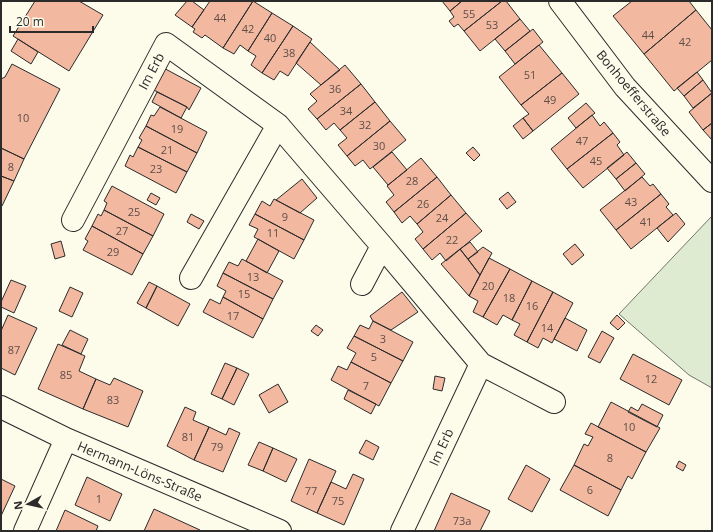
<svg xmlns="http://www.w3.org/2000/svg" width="713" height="532" font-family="'Open Sans',sans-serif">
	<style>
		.green { fill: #deebd1; stroke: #74746e }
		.building { fill: #f2b8a0; stroke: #2b2b2b }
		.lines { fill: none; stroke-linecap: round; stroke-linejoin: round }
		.minor-casing { stroke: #2b2b2b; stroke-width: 24 }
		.minor { stroke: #fdfbea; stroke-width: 22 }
		.labels { text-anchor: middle; stroke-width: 3; stroke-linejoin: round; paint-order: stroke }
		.number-label { font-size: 11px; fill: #5d4e48 }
		.street-label { font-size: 13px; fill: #2b2b2b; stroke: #fdfbea }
	</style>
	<rect width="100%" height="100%" fill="#fdfbea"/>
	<path class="green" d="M711,217L712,218V388L689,375L619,314Z"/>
	<path class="building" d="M35,1H79L103,15L69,71L13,36Z
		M187,1H192L204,10L192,27L175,15Z
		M210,1H253L223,48L205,35L202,38L193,32L195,29L192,27Z
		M253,1L272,13L248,51L240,45L234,54L223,48Z
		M442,1H462L450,11Z
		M462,1H502L464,31L458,24L454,27L449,21L454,17L450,11Z
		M502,1H506L520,19L480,51L464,31Z
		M632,1H689L696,10L644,54L613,16Z
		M696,10L712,30V60L674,91L644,54Z
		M272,13L293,26L262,73L251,65L256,56L248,51Z
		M520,19L530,31L505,51L495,39Z
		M293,26L312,39L288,76L280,71L274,80L262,73Z
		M533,29L543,42L515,64L505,51Z
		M18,39L38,52L31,64L11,51Z
		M310,42L340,70L321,85L296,63Z
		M539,45L562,73L521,105L499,77Z
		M12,64L60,89L24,159L1,148V79L5,77Z
		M158,65L201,88L189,110L187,107L146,86Z
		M345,65L361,84L317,119L308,109L317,101L310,94Z
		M697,72L703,80L684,96L677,88Z
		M562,73L579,94L533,131L523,118L529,114L521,105Z
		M703,80L712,93L693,108L684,96Z
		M361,84L375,102L340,130L334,123L326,130L317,119Z
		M157,92L187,107L181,118L152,102Z
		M712,93V123L703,130L689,112Z
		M375,102L390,121L347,156L338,145L347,138L340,130Z
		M586,103L595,113L576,128L568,118Z
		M160,107L207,132L197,153L146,126L151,115L154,116Z
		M592,115L600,126L604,122L613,133L567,169L551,149Z
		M523,118L533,131L523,139L513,126Z
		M390,121L406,140L370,169L363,160L355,166L347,156Z
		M712,123V140L703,130Z
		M146,126L197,153L187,172L138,147L142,140L139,138Z
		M613,133L620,142L617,145L624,155L583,188L567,169Z
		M138,147L187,172L176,193L125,166L130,155L133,157Z
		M473,147L480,155L474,161L466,153Z
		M1,148L24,159L14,181L1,176Z
		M392,152L407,170L388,185L373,167Z
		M627,152L636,163L616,179L607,168Z
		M421,158L437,177L394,212L386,202L394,195L387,186Z
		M636,163L645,174L625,191L616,179Z
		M1,176L14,181L2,206L1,205Z
		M437,177L451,195L417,224L410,216L402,223L394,212Z
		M642,177L650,186L653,184L661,194L616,230L600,210Z
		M302,179L317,198L300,213L276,200Z
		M112,186L164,214L153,236L104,210L107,203L104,201Z
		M508,192L516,202L507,209L499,199Z
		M151,193L160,198L156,205L147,200Z
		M661,194L669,204L666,207L673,215L631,249L616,230Z
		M451,195L466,213L423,249L415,239L423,232L417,224Z
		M274,199L314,220L304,240L255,214L262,201L270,206Z
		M104,210L153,236L143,254L92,226L98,214L101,216Z
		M466,213L482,231L446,261L440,253L432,260L423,249Z
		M676,213L685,224L668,242L657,228Z
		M191,214L204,221L199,229L187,222Z
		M255,214L304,240L294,259L254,237L258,229L249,225Z
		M92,226L143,254L132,275L83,250L88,241L85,239Z
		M258,239L279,251L267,273L246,261Z
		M61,241L65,256L55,259L51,244Z
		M470,242L478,252L468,259L460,249Z
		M575,244L584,255L572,265L563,254Z
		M483,247L492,253L480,275L468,259Z
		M460,249L480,275L469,296L441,264Z
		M489,258L510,269L483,317L473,312L478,301L469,296Z
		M242,259L283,281L273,299L223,273L229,262L238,266Z
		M510,269L532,281L512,320L503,315L497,325L483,317Z
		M223,273L273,299L263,319L223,297L226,291L217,286Z
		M11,280L26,286L14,313L1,307V302Z
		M532,281L553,292L527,342L514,335L520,324L512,320Z
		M149,282L157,286L146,308L137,303Z
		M157,286L190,304L178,326L146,308Z
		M70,287L83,293L72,317L59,311Z
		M402,292L418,312L391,330L373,321L370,316Z
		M553,292L573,303L552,343L543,338L538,348L527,342Z
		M223,297L263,319L253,338L203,312L210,299L220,304Z
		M8,315L37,328L15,375L1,368V331Z
		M617,315L625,323L618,330L610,323Z
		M565,318L587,330L577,351L554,339Z
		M373,321L413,342L403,361L354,336L360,325L369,329Z
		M316,325L323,330L318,336L311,331Z
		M70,330L88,339L81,354L62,345Z
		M602,331L614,338L600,363L588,357Z
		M354,336L403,361L391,383L351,362L356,353L347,348Z
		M58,344L85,356L79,371L96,379L83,409L38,389Z
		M633,354L682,380L669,405L620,379Z
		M351,362L391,383L379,406L331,380L338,366L347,370Z
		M225,363L237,368L222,399L211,394Z
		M237,368L249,374L234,405L222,399Z
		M435,376L445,378L442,391L433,389Z
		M114,378L143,391L128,427L83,409L96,379L110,385Z
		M278,384L288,402L269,413L259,395Z
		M348,390L376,404L371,414L344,399Z
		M611,402L660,428L646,452L598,427Z
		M642,404L663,415L657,427L628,412L631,407L638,411Z
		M185,407L196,412L193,420L209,427L194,460L167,446Z
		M591,423L646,452L632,479L628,476L621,490L574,465L584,444L588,446L593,437L585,434Z
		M209,427L226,435L229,428L240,433L223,472L194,460Z
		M366,440L379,447L373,460L359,453Z
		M259,442L273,448L263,471L248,465Z
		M273,448L297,459L286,482L263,471Z
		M309,459L336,471L317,513L291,501Z
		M679,461L686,465L683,471L676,467Z
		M526,465L550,479L532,512L508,499Z
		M574,465L621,490L608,516L560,490Z
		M353,474L364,479L344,525L317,513L331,482L346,489Z
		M87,477L122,494L110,521L75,505Z
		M1,479L15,486L1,516Z
		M451,493L490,511L480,531H434Z
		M154,509L200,530V531H144Z
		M65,510L98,526L96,531H56Z"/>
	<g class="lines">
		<defs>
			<path id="minor" d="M560,1L625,87L712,181
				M73,220L166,44L278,125
				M191,278L278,125L382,246L481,364L402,531
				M362,284L382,246
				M481,364L554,402
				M1,407L66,439L280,531
				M25,531L66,439"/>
		</defs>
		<use href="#minor" class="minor-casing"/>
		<use href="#minor" class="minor"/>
	</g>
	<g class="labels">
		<g class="number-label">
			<text x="469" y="18">55</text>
			<text x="220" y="22">44</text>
			<text x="492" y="29">53</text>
			<text x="248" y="33">42</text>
			<text x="648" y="39">44</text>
			<text x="270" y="42">40</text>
			<text x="685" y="46">42</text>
			<text x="289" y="57">38</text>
			<text x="530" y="79">51</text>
			<text x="335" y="93">36</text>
			<text x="550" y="104">49</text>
			<text x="346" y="115">34</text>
			<text x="23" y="122">10</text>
			<text x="365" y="129">32</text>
			<text x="177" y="133">19</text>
			<text x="582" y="145">47</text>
			<text x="379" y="150">30</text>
			<text x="167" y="154">21</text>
			<text x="596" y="165">45</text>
			<text x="11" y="171">8</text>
			<text x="156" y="173">23</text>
			<text x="412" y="185">28</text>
			<text x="631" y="206">43</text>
			<text x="423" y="208">26</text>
			<text x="134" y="216">25</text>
			<text x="285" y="221">9</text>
			<text x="442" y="222">24</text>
			<text x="646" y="226">41</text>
			<text x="122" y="235">27</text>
			<text x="273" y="237">11</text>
			<text x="452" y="244">22</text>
			<text x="113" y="256">29</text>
			<text x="253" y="281">13</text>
			<text x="488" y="290">20</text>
			<text x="244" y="298">15</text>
			<text x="509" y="302">18</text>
			<text x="532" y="310">16</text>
			<text x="233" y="320">17</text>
			<text x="547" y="332">14</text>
			<text x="383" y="343">3</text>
			<text x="14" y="354">87</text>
			<text x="374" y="361">5</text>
			<text x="66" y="379">85</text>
			<text x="651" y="383">12</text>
			<text x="366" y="390">7</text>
			<text x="113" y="404">83</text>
			<text x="629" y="431">10</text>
			<text x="188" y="441">81</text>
			<text x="217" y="451">79</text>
			<text x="610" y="462">8</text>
			<text x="590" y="494">6</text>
			<text x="311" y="495">77</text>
			<text x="99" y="503">1</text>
			<text x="338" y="505">75</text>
			<text x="462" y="525">73a</text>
		</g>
		<g class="street-label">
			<text transform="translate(151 71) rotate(-62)" y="5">Im Erb</text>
			<text transform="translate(634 93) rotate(50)" y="5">Bonhoefferstraße</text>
			<text transform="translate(441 447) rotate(-65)" y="5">Im Erb</text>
			<text transform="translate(140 471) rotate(23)" y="5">Hermann-Löns-Straße</text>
		</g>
	</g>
	<rect width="713" height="532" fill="none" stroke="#2b2b2b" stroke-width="4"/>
	<g transform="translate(28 504) rotate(262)" stroke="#fdfbea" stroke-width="3" paint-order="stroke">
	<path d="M0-3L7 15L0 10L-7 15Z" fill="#2b2b2b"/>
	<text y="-6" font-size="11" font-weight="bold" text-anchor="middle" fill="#2b2b2b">N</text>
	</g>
	<path d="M10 26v6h83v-6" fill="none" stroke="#2b2b2b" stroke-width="2"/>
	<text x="16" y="26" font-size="12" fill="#2b2b2b" stroke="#fdfbea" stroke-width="3" paint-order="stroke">20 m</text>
</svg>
